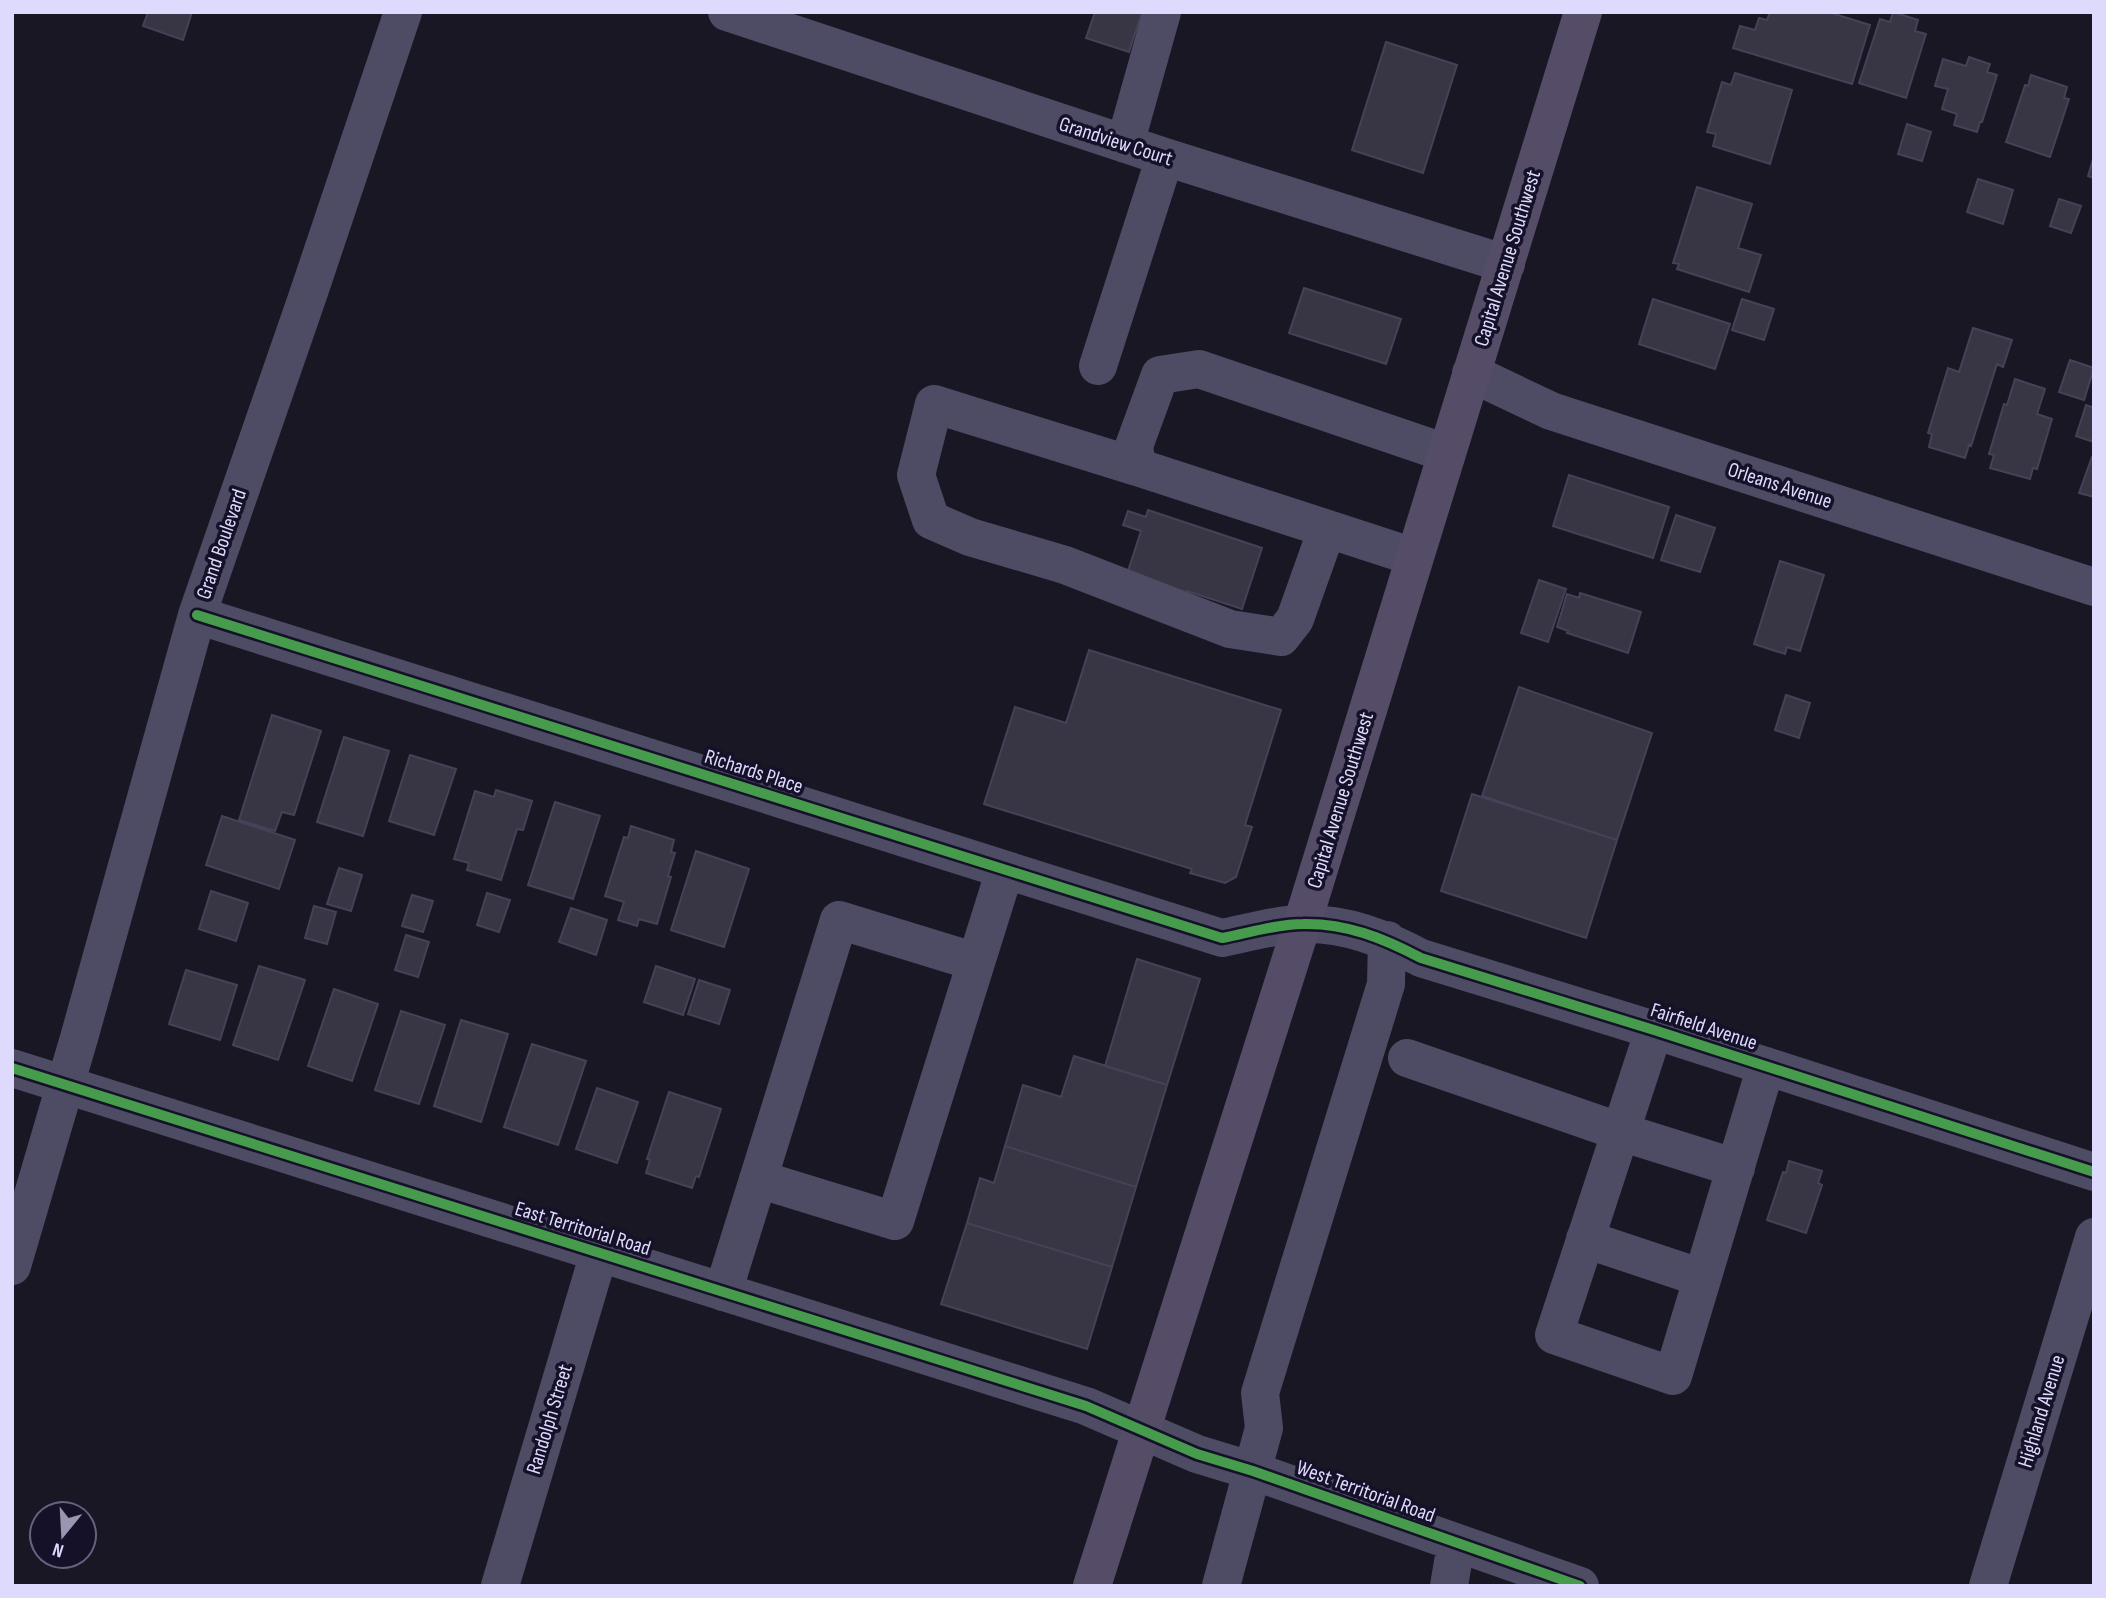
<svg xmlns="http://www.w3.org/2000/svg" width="2106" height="1598" font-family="'Sofia Sans Condensed',sans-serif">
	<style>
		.building { fill: #383545; stroke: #454257; stroke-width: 2 }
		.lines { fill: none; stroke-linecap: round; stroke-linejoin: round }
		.minor { stroke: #4d4c64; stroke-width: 38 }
		.major { stroke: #554d68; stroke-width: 38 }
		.cycleway-casing { stroke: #151129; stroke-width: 15 }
		.cycleway { stroke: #469c4c; stroke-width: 10 }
		.labels { text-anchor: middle; stroke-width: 7; stroke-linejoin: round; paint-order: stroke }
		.street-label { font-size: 21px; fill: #dedafe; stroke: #151129 }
	</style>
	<rect width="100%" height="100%" fill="#181723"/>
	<path class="building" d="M148,12H192L183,40L143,26Z
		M1095,12H1142L1129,52L1086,38Z
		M1770,12H1828L1870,25L1852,84L1733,48L1740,26L1755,30L1759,18L1767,20Z
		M1893,12L1918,20L1915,31L1926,34L1906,98L1859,83L1880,19L1890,22Z
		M1386,42L1457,65L1423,173L1352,150Z
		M1969,57L1990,64L1987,72L1997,75L1982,122H1980L1977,132L1954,125L1957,114L1942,109L1948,89L1935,86L1943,59L1966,66Z
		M1735,73L1792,90L1770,164L1713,146L1716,134L1707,132L1722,82L1731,85Z
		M2031,75L2067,87L2064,98L2069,99L2050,157L2006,142L2025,85L2028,86Z
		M1907,124L1931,132L1922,161L1898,154Z
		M2094,156V178L2088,176Z
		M1978,179L2013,190L2003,224L1967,212Z
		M1697,187L1752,204L1738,248L1761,255L1749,292L1677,269L1679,264L1673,263Z
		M2059,199L2081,206L2071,233L2050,226Z
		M1304,288L1401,319L1386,364L1289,333Z
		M1653,299L1730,324L1715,369L1639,344Z
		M1742,299L1774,309L1764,340L1732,330Z
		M1973,328L2012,340L2003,367L1997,364L1971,446L1969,445L1965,458L1929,447L1932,434L1928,433L1948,368L1959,372Z
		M2070,360L2094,368L2084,400L2059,392Z
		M2015,379L2045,389L2037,414L2052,419L2037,469L2033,468L2030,479L1990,468L1994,455L1989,454L2004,404L2007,405Z
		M2086,405L2094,408V442L2076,436Z
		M2092,457H2094V497L2079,493Z
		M1569,475L1669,507L1653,558L1553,526Z
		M1148,510L1262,548L1242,609L1187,591L1185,598L1128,571L1141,531L1123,525L1128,511L1146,517Z
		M1676,515L1715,528L1700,572L1661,560Z
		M1780,561L1824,575L1800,651L1787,647L1785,654L1754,644Z
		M1539,580L1566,589L1548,642L1521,633Z
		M1580,593L1641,612L1628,653L1567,633L1568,631L1557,627L1567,594L1579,598Z
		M1089,650L1281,710L1245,825L1252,827L1236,877L1225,883L1190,873L1192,869L984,804L1015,707L1066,723Z
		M1519,687L1652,733L1617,840L1482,796Z
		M1786,695L1810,703L1799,738L1775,730Z
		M272,715L321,731L294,815L282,812L275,831L239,820Z
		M344,737L389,751L363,836L317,822Z
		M410,755L456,769L434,835L389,821Z
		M496,790L532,801L523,830L517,829L501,880L467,870L469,863L454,859L475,791L494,797Z
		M1472,794L1617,840L1586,938L1441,891Z
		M555,802L600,816L573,899L528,885Z
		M222,816L295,840L279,889L206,865Z
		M631,826L674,840L671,852L675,853L668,876L671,877L657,924L639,919L637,926L618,920L624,902L605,896L624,837L628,838Z
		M696,851L749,869L724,947L671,930Z
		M339,868L362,875L351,911L327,904Z
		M211,891L248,903L236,941L199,929Z
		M487,893L510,900L499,932L477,925Z
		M412,895L433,901L423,932L402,926Z
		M314,906L336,912L327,944L305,938Z
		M571,908L607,920L596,955L559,942Z
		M406,935L429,942L418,977L395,970Z
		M1137,959L1200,979L1167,1085L1105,1066Z
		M259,966L305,980L278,1060L233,1045Z
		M656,966L695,979L683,1015L644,1002Z
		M186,970L237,985L220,1040L169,1024Z
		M699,980L730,990L719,1024L688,1014Z
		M334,989L378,1004L352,1081L308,1066Z
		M401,1011L445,1025L419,1104L375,1090Z
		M461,1020L508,1034L481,1122L434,1106Z
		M532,1044L586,1061L558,1145L504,1127Z
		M1074,1056L1167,1085L1136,1187L1005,1146L1023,1085L1061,1097Z
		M597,1088L638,1102L617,1163L576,1149Z
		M669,1092L721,1109L699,1177L696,1176L692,1188L646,1173L650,1160L647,1159Z
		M1005,1146L1136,1187L1112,1267L967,1223L980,1178L994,1183Z
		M1789,1161L1822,1171L1818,1183L1822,1185L1806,1233L1767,1220L1783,1172L1786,1173Z
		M967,1223L1112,1267L1087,1349L941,1304Z"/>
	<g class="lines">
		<path class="minor" d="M727,12L1165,157L1506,264
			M1125,144L1162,12
			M1098,366L1165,157
			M1471,373L1551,411L2094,587
			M1137,467L934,404L916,475L931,520L970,537L1065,565L1230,629L1281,637L1295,619L1327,529
			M1414,557L1137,467L1134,446L1160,375L1199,369L1446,453
			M197,615L1222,938C1248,933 1277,924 1303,924C1346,923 1383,938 1421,958L1654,1030L2094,1172
			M1654,1030L1554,1335L1673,1376L1766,1066
			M1407,1058L1621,1132L1736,1168
			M12,1068L1086,1406L1197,1454L1253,1471L1580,1586
			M758,1179L895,1221L1005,870
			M1585,1239L1702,1278
			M12,1266L79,1038L197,615L308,295L403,12
			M723,1292L839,920L976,962
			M500,1586L599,1253
			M1221,1586L1264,1428L1260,1393L1386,984L1387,940
			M1449,1586L1456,1544
			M1988,1586L2094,1237"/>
		<path class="major" d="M1092,1586L1302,924L1583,12"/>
		<defs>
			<path id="cycleway" d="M197,615L1222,938C1248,933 1277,924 1303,924C1346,923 1383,938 1421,958L1654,1030L2094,1172
				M12,1068L1086,1406L1197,1454L1253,1471L1580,1586"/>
		</defs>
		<use href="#cycleway" class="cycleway-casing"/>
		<use href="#cycleway" class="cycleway"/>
	</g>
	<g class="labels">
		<g class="street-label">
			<text transform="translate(1116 141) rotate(18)" y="7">Grandview Court</text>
			<text transform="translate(1507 258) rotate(-73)" y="7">Capital Avenue Southwest</text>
			<text transform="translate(1780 485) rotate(18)" y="7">Orleans Avenue</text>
			<text transform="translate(221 544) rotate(-71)" y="7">Grand Boulevard</text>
			<text transform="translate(754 771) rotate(18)" y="7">Richards Place</text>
			<text transform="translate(1340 800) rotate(-73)" y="7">Capital Avenue Southwest</text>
			<text transform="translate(1704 1026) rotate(18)" y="7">Fairfield Avenue</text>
			<text transform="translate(583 1228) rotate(17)" y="7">East Territorial Road</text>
			<text transform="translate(2041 1411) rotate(-73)" y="7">Highland Avenue</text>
			<text transform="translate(549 1419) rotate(-73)" y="7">Randolph Street</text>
			<text transform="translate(1366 1491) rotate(20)" y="7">West Territorial Road</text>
		</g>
	</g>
	<rect width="2106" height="1598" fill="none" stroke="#dedafe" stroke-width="28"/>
	<g transform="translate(63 1535) rotate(198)"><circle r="33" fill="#151129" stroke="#65617e" stroke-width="2"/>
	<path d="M0-5L12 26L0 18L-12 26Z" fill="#9996b1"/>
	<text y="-10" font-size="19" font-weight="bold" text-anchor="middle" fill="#dedafe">N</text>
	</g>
</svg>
